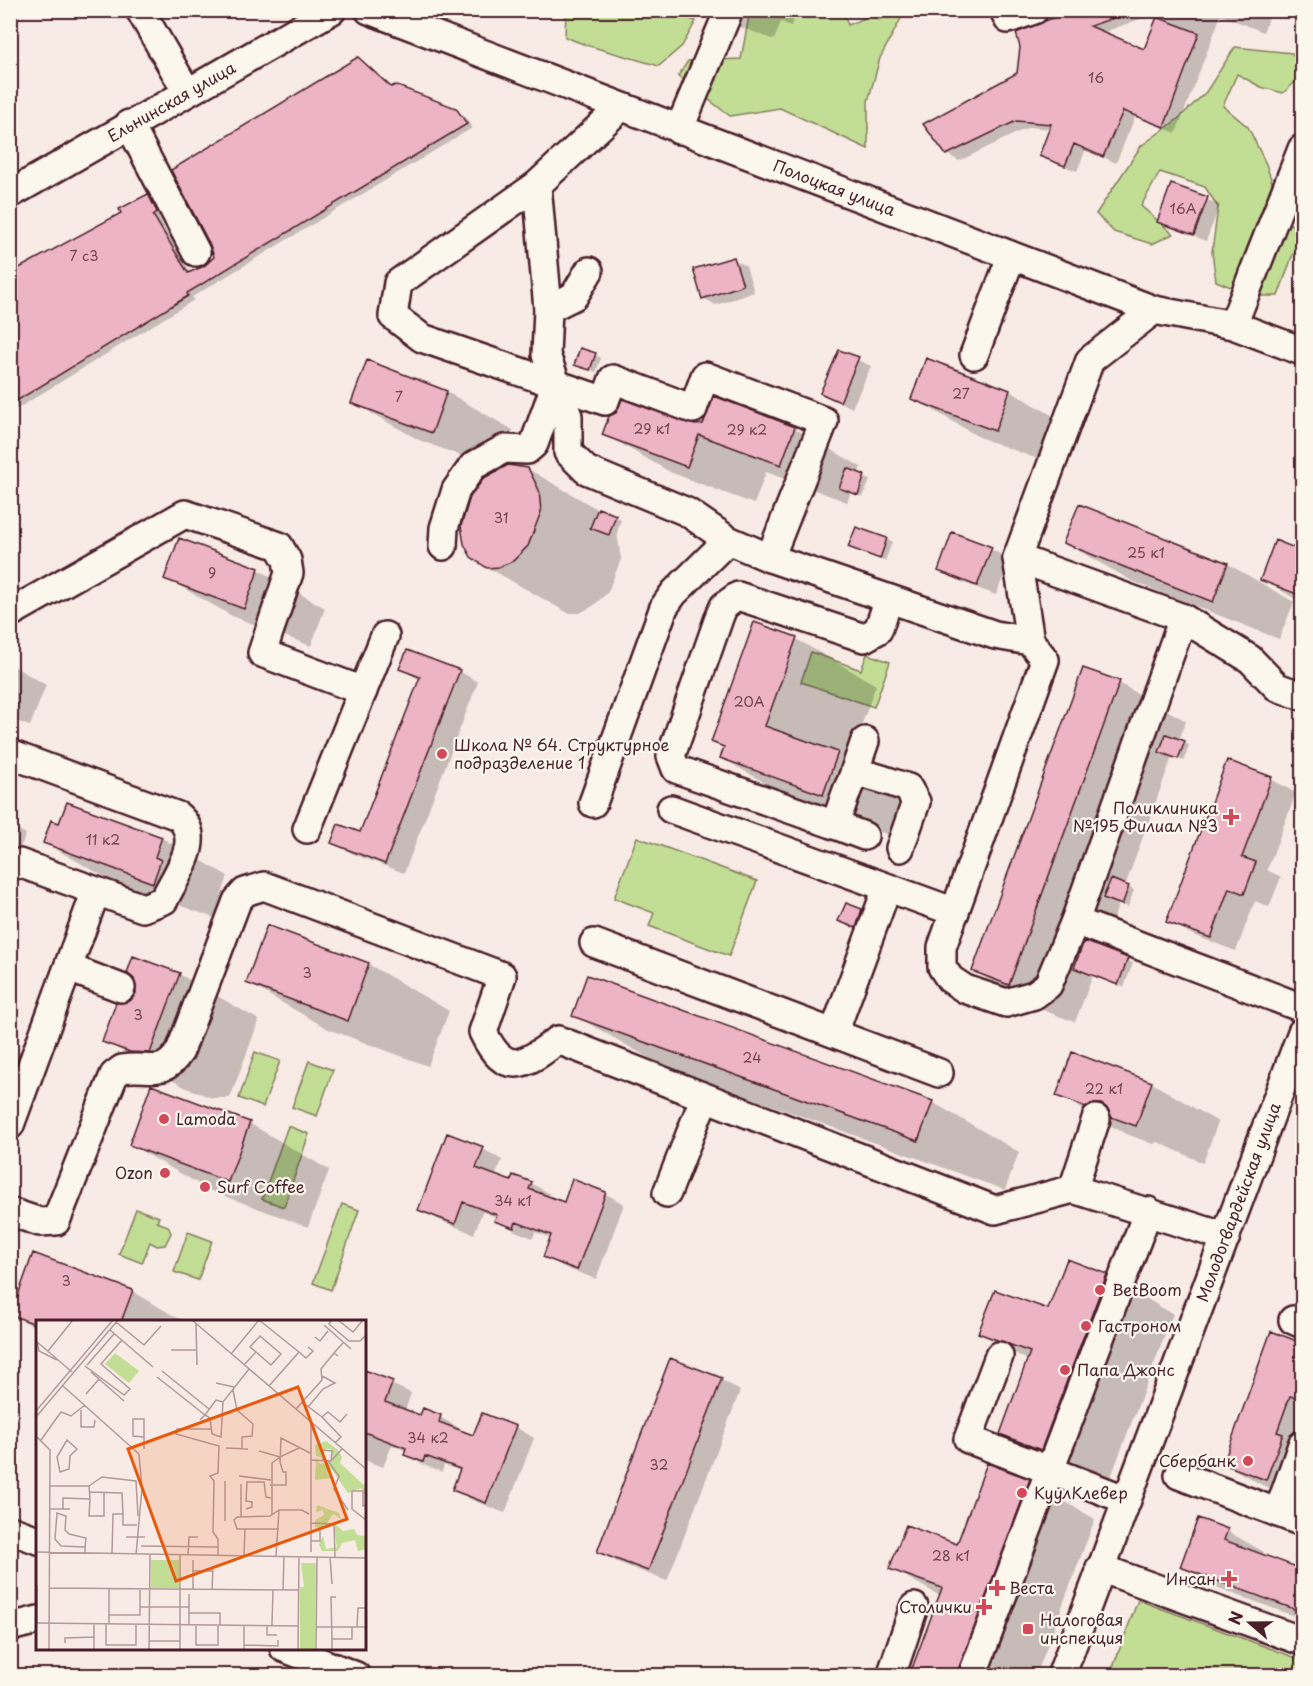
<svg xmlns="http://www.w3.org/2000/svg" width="1313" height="1686" font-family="'Playpen Sans',sans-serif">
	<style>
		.green { fill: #c2de95; stroke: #867e60; stroke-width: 1.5 }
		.shadow { fill: #0003; fill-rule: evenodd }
		.building { fill: #edb4c5; stroke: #4a1f2b; stroke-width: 1.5 }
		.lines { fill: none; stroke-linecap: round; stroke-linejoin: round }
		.minor-casing { stroke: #4a1f2b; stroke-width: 32 }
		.minor { stroke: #fbf7ec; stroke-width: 27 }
		.poi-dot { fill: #d1495b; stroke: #fbf7ec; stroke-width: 2 }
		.labels { text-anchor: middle; stroke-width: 4.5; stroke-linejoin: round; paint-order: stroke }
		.number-label { font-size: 14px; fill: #734452 }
		.street-label { font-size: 16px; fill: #4a1f2b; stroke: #fbf7ec }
		.poi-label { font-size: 16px; fill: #4a1f2b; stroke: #fbf7ec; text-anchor: start }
		.inset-road { fill: none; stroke: #b2999a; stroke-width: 1.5 }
		.view { fill: #e8590c; fill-opacity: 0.15; stroke: #e8590c; stroke-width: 3 }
		.inset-edge { fill: none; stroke: #4a1f2b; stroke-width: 3 }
	</style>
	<rect width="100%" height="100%" fill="#f8eae4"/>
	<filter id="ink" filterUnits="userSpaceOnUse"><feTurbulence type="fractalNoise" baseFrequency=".0167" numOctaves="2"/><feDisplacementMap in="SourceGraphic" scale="12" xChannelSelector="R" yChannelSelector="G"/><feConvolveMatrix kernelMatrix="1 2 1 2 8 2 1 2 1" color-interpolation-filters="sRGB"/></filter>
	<g filter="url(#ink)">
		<path class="green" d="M566,11H667L696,21L682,46L659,66L586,45L565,37Z
			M750,11H843L848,25L881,11H905L880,58L868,101V149L780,108L730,116L678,76L688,61L741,59Z
			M1235,47L1292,53L1302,71V76L1283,93L1261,87L1237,74L1223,106L1248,127L1266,164L1285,221L1302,231V253L1293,254L1278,296H1253L1216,281L1212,252L1218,207L1205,187L1160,172L1141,206L1173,234L1152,244L1114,232L1096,214L1141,146L1178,119L1206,92Z
			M811,652L861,670L867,654L890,662L874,707L801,682Z
			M637,837L757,881L729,956L649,926L654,913L614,898Z
			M255,1052L280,1061L263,1107L239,1098Z
			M309,1061L333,1070L317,1116L292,1107Z
			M288,1126L309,1134L284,1207L262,1199Z
			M342,1204L359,1210L331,1290L313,1283Z
			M136,1209L159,1217L157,1222L168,1226L171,1233L165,1245L157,1246L150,1242L142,1263L119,1254Z
			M188,1232L212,1241L198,1280L174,1272Z
			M1138,1600L1302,1660V1675H1110Z"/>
		<path class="shadow" d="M705,10H797L791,26L781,22L774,40L722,20Z
			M861,10H898L879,21Z
			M1077,10H1272L1263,32L1221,15L1176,133L1135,117L1116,163L1086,149L1077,171L1053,162L1041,155L1051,129L1029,127L959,161L947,154ZM1160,12L1145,51L1101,33Z
			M358,59L393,88L464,115L472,128L192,297L194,300L10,413V256L19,270L123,213L148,195L154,199L163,216L159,218L191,273L205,267L216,258Z
			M1172,185L1220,205L1206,241L1159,221Z
			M1302,200V222L1296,218Z
			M733,259L746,266L754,292L716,305L703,298Z
			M840,352L871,366L852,408L822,393Z
			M595,355L601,358L596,372L582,367Z
			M927,360L1010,391L1076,429L1062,468L979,437L913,398Z
			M368,362L447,392L513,430L498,470L419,440L352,402Z
			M794,428L861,467L858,474L870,480L863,497L851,492L847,502L766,472L754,504L670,472L604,434Z
			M528,469L599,510L621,519L617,533L621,559L608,592L593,606L580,613H568L487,567Z
			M1080,506L1228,564L1294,602L1279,639L1132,581L1065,543Z
			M886,539L892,542L885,561L850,547Z
			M180,540L259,570L325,608L311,646L232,616L166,578Z
			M1276,542L1302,553V603L1262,579Z
			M991,549L1010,560L996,595L959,581L940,570Z
			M796,639L876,685L849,760L918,800L903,840L802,804L722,758L725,749L713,742Z
			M10,664L46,685L30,726L10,719Z
			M401,669L459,671L478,682L404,873L351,853L333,842L361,834L420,680Z
			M1119,683L1186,721L1179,740L1189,745L1184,761L1172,757L1125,886L1134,890L1128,907L1119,903L1102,950L1133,963L1124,987L1093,975L1075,1022L1040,1009L974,971Z
			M1271,779L1296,793L1267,870L1281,877L1269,907L1255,901L1236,951L1193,935L1168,921Z
			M10,825L26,834L11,869H10Z
			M60,825L162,838L228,876L221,896L227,900L220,920L112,881L45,843Z
			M846,905L867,914L862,930L846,924Z
			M368,964L449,1011L428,1066L328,1029L248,983Z
			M179,974L259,1020L230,1098H212L184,1087L104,1041L131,1002Z
			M574,1015L932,1102L1019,1152L1005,1190L661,1065Z
			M1073,1054L1152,1083L1218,1122L1203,1163L1158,1142L1153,1144L1124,1133L1058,1095Z
			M249,1123L329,1170L308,1227L211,1191L131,1145Z
			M448,1135L483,1149L502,1160L495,1177L512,1183H531L550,1194L548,1198L565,1204L573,1181L606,1194L624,1204L596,1279L563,1267L545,1256L552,1238L535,1232L533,1238L515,1231L496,1220L497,1217L482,1212L474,1234L439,1220L420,1209Z
			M1302,1252V1283L1293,1277Z
			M1068,1261L1107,1276L1173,1314L1107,1487L1068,1472L1002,1434L1029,1361L980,1333L1049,1311Z
			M132,1291L184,1322H38V1329L13,1315Z
			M1272,1333L1302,1345V1500L1262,1485L1225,1464Z
			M671,1360L722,1380L740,1391L667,1581L617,1562L598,1551Z
			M364,1372L411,1393L405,1411L421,1417H440L459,1428L458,1431L474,1437L515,1427L534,1438L505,1513L472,1500L454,1489L460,1471L444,1465L442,1472L424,1465L405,1454L407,1451L392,1445L383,1467L364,1460Z
			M1029,1481L1095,1519L1036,1676H921L912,1671L940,1596L891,1568L958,1546Z
			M1227,1531L1264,1552L1262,1556L1302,1571V1619L1219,1588L1182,1567Z"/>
		<path class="building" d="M1072,10H1127L1128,13L1090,26L1144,49L1157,17L1199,33L1164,127L1123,111L1103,157L1074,144L1065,166L1039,156L1051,124L1016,121L946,155L923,124L1017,73L1020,47L1016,33Z
			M358,57L391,87L395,85L456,108L467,124L187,293L188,296L10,405V273L121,213L119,209L148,194L157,212L153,215L188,273L204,266L214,257L210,245L171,170Z
			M1171,184L1208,197L1194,235L1157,222Z
			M734,257L743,285L702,299L693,269Z
			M580,348L596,353L590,370L574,365Z
			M839,350L859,357L840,402L820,393Z
			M926,358L1010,390L995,431L911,399Z
			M367,360L447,391L432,433L351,403Z
			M714,396L795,427L781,465L699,435L687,467L602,435L609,416L616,413L622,399L695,425L703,424Z
			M508,465L528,468L539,490L541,512L528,546L513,561L499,567L487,568L471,557L464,544L461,526L470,497L484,478Z
			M847,468L865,475L858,495L839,488Z
			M1079,504L1228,563L1213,602L1063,543Z
			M598,508L616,515L609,535L590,528Z
			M856,527L887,538L880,559L848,547Z
			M952,532L992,547L977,586L938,571Z
			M179,538L259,568L244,609L164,579Z
			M1275,540L1302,551V596L1260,580Z
			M754,622L797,637L765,726L838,752L823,795L720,758L724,747L711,742Z
			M407,650L460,670L385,864L331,843L338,824L360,832L420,677L399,669Z
			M1083,668L1120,681L1009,985L972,971Z
			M1166,734L1185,741L1178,759L1159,752Z
			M1227,760L1272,777L1242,857L1256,862L1244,894L1229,888L1211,938L1166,922Z
			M67,802L162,837L155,857L161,860L153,883L43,843L51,820L59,823Z
			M1111,879L1129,886L1122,905L1103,898Z
			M846,903L862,909L856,928L838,921Z
			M267,925L369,963L348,1021L246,983Z
			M1084,941L1128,958L1118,985L1074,968Z
			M133,956L180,973L150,1053L130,1052L102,1042L116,1003L130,1001L136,993L134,979L127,973Z
			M587,975L933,1101L918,1141L572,1016Z
			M1072,1052L1152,1082L1136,1126L1111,1117L1108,1109L1101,1104H1093L1086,1107L1056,1096Z
			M151,1085L250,1122L228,1182L129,1145Z
			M447,1133L484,1147L476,1168L511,1181L513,1175L532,1182L529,1189L564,1202L572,1179L606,1192L577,1270L543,1257L551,1235L516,1222L514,1228L494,1221L497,1215L463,1202L455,1224L418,1210Z
			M33,1253L133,1290L121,1322H38V1325L11,1315Z
			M1067,1259L1107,1274L1041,1450L1000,1434L1030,1352L978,1333L995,1290L1048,1309Z
			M1271,1331L1302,1343V1384L1297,1398L1290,1396L1277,1432L1283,1434L1266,1480L1223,1464Z
			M670,1358L722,1378L648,1571L597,1552Z
			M364,1370L393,1381L385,1402L420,1415L423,1408L441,1415L439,1422L473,1435L482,1413L516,1426L486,1503L452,1490L460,1469L425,1456L423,1462L404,1455L406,1448L364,1432Z
			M987,1463L1030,1479L957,1676H922L911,1671L942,1588L889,1569L906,1525L957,1544Z
			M1198,1518L1228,1529L1224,1540L1302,1569V1612L1180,1567Z"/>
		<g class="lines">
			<defs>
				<g id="minor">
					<path d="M140,10L187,92"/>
					<path id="s1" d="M369,10L1154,310L1233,325L1302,351"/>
					<path d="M1004,10L1008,19L1034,10"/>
					<path d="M620,108L537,185L398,283L393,316L422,338L605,401L613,379L693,409L705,376L824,421L770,558"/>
					<path d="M129,124L196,252"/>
					<path d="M679,130L729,10"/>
					<path id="s2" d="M10,194L332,10"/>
					<path d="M548,309L574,296L589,271"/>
					<path d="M1154,310L1090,360L1017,558L1030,641L1045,660L942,947V967L950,979L965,989L1006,1003L1034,995L1048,985L1075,921L1183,618"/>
					<path d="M1233,325L1302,149"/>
					<path d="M974,355L1011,257"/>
					<path d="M556,383L568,416V452L586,470L687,512L728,540L770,558L995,635L1030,641"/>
					<path d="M443,546L444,528L456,490L473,466L504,449L527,450L534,444L556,383L546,355L548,309L537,185"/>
					<path d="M1017,558L1183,618L1250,659L1277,687L1302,696"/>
					<path d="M889,599L878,630L864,638L738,596L724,606L720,615L671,756L676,769L835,825C856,766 847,767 908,788L916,802L900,848"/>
					<path d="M10,613L185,514L279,546L287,560L289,573L262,653L363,691"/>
					<path d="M10,754L178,816C205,839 176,874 164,900L143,908L19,863L10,867"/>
					<path d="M852,779L865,741"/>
					<path d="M593,803L664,607L674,593L728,540"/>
					<path d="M671,809L955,912"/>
					<path d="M835,825L864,836"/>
					<path d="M307,829L385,636"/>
					<path d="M1075,921L1302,1008"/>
					<path d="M594,943L939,1073"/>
					<path d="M69,968L121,988"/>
					<path d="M834,1033L887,888"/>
					<path d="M10,1125L96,891"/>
					<path d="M1073,1189L1096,1119"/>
					<path d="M667,1193L704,1099"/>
					<path d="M10,1212L40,1222L56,1221L114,1075L122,1069C149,1064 162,1079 180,1051L237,901L245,892L264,886L502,976L483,1032C505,1078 524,1066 558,1040L995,1210L1073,1189L1226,1237"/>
					<path d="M1293,1320L1302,1324"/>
					<path d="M999,1356L968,1439L1127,1500"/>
					<path d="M1179,1475L1302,1522"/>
					<path d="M1278,1513L1302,1445"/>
					<path d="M10,1530L38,1540"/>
					<path d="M1100,1568L1302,1641"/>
					<path d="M10,1627L38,1620"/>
					<path d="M284,1648L356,1676"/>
					<path d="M891,1676L914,1607"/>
					<path d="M972,1676L1148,1211"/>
					<path id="s3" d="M1061,1676L1302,1032"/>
				</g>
			</defs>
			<use href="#minor" class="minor-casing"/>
			<use href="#minor" class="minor"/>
		</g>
	</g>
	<g class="poi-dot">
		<circle cx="442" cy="754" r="6"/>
		<path d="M1228 808h6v6h6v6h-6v6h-6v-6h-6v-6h6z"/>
		<circle cx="164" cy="1119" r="6"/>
		<circle cx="165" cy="1173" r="6"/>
		<circle cx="205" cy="1187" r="6"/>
		<circle cx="1100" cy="1290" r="6"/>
		<circle cx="1086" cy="1326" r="6"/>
		<circle cx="1065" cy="1370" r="6"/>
		<circle cx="1248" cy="1461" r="6"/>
		<circle cx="1022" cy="1493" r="6"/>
		<path d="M1226 1570h6v6h6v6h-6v6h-6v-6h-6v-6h6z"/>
		<path d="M994 1579h6v6h6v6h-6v6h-6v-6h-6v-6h6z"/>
		<path d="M981 1598h6v6h6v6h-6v6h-6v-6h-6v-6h6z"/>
		<rect x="1022" y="1623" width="12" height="12" rx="3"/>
	</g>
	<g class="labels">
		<g class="number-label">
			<text x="1096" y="83">16</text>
			<text x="1183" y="214">16А</text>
			<text x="84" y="261">7 с3</text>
			<text x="961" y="399">27</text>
			<text x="399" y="402">7</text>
			<text x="652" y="434">29 к1</text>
			<text x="747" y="435">29 к2</text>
			<text x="501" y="523">31</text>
			<text x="1146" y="558">25 к1</text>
			<text x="212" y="578">9</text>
			<text x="749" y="707">20А</text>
			<text x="103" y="845">11 к2</text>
			<text x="307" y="978">3</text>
			<text x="138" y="1020">3</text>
			<text x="752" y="1063">24</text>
			<text x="1104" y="1094">22 к1</text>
			<text x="513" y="1206">34 к1</text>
			<text x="66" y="1286">3</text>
			<text x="428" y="1443">34 к2</text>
			<text x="659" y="1470">32</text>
			<text x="951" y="1561">28 к1</text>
		</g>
		<g class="street-label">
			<text dy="6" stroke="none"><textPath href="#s2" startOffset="186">Ельнинская улица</textPath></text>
			<text dy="6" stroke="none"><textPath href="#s1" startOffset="498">Полоцкая улица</textPath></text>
			<text dy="6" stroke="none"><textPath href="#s3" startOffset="506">Молодогвардейская улица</textPath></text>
		</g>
		<g class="poi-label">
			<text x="454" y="751">Школа № 64. Структурное<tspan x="454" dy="18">подразделение 1</tspan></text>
			<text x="1218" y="814" text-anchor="end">Поликлиника<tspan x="1218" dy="18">№195 Филиал №3</tspan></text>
			<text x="176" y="1125">Lamoda</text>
			<text x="153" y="1179" text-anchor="end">Ozon</text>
			<text x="217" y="1193">Surf Coffee</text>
			<text x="1112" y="1296">BetBoom</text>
			<text x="1098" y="1332">Гастроном</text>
			<text x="1077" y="1376">Папа Джонс</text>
			<text x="1236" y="1467" text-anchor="end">Сбербанк</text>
			<text x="1034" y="1499">КуулКлевер</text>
			<text x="1216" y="1585" text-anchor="end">Инсан</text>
			<text x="1009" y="1594">Веста</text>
			<text x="972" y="1613" text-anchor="end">Столички</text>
			<text x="1040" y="1626">Налоговая<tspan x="1040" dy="18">инспекция</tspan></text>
		</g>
	</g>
	<g transform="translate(36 1320)">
		<rect width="330" height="330" fill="#f8eae4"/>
		<path d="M79,33L103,51L93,63L69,44ZM290,121L302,130L306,137L304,143L330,167V177L325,168L312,173L296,150L291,153L296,158L279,160L280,138L284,144L297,141L295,129H286V138L280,136L279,125ZM281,185L303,193L305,199L297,194L287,209L279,207V200L288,195L287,190L280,192ZM297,202L307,211L318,209L321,215L330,216V229L322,231L319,220L306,223L302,231H286L283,224L287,216L290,229L301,227ZM115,240H143V268H115ZM265,243H280L279,330H264V267H268Z" fill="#c2de95"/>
		<path class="inset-road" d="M156,0L330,149M296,0L293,4L313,21H324L330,15M302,0L317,12L327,0M80,2L108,25L125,6M160,4L161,45M288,5L315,29M74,10L117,47M279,17L284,21L292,11M0,21L36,52M1,21L3,31L21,40M135,30H160M12,31L37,0M263,32L270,38L277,31L272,27M195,34L223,0L263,32L233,66M302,36L298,33L307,23M51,45L78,14M208,45L220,32L214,27L224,16L245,34L235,45L220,32M49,46L88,75L94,69L65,44L86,20M126,51L173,89M55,52L88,81M121,57L169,95L180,80L187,82L213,49M180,63L198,67M27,66L103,134L106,168L100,235M197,70L201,90L217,104L216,116L206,117V129M50,74L63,59M266,82L286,97M272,87L287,69L299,63L286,56M260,89L286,60L285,49L298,33M45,90V107H58L59,100M0,91L77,0M0,97L82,0M164,100L169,95L174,98L176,114L185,117L187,82M176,109H141L140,114L183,126L182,153L174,156L178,161L177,212L182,219V236M0,116L14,130L13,330M5,120L25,92L35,96L49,85M31,120L41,129L34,136L33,149L24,152L21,137ZM299,123L305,117L286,97L292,92L304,102L311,94M190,128L212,129M108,129V99H97V116L108,117M223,131L244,137L263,128M274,140L295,141L306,129M287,141V130L296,131L295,141M292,141L303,156L298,169L312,190M203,156L235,160M234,165H250V152H247L244,142L245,118L274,133M14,166H53L54,179L27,178V189M53,166L66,157L100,161L102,196M54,172L86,173L87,194M54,179L53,196H68V172M330,185L327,186V171H316V189L330,200M14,189H34M210,189L216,187V182L210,181L211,162H228L230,177L235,178M236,194V143L244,137M205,197V164M189,201V161M275,203L298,204L299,237M243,209H201L198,200L201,197L234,196L243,190H266L273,194M90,217H109M275,221H284V209M105,226L182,227M0,232L330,238M275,232V102M49,234V227L50,218L33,214L29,210L30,196L21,193L19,219L25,226L49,227M76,235L77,194H87V205H101M152,236L153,217H162M208,236L209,209M240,236L243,190M294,237L296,264M157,251H176M1,265V303M14,268L263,270M157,270V240M176,270L177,246M247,270L248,236M104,287H153M153,293H184V305M73,295H104V270M0,303L263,306M58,304V330M70,304V325H100V305M73,304V269M153,305V274M160,305V325H182V305M208,305V330M231,305V315H241M236,305L237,269M281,307H330M321,307L322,288H330M296,319L295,277H300M113,321H144M29,323V318L58,317M208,325L242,326V320M113,330L114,235M144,330V235M262,330L263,237M280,330L281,237M296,330V319H316V307"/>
		<path class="view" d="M262,67L311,199L140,261L92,129Z"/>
		<rect width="330" height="330" class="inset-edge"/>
	</g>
	<rect width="1313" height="1686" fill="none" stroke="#fbf7ec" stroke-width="36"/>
	<rect x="18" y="18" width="1277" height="1650" fill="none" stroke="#4a1f2b" stroke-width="2" filter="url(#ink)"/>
	<g transform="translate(1250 1623) rotate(290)" stroke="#fbf7ec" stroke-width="4.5" paint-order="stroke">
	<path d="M0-4.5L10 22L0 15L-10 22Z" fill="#4a1f2b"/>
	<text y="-9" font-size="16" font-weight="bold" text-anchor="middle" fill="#4a1f2b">N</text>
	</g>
</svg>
